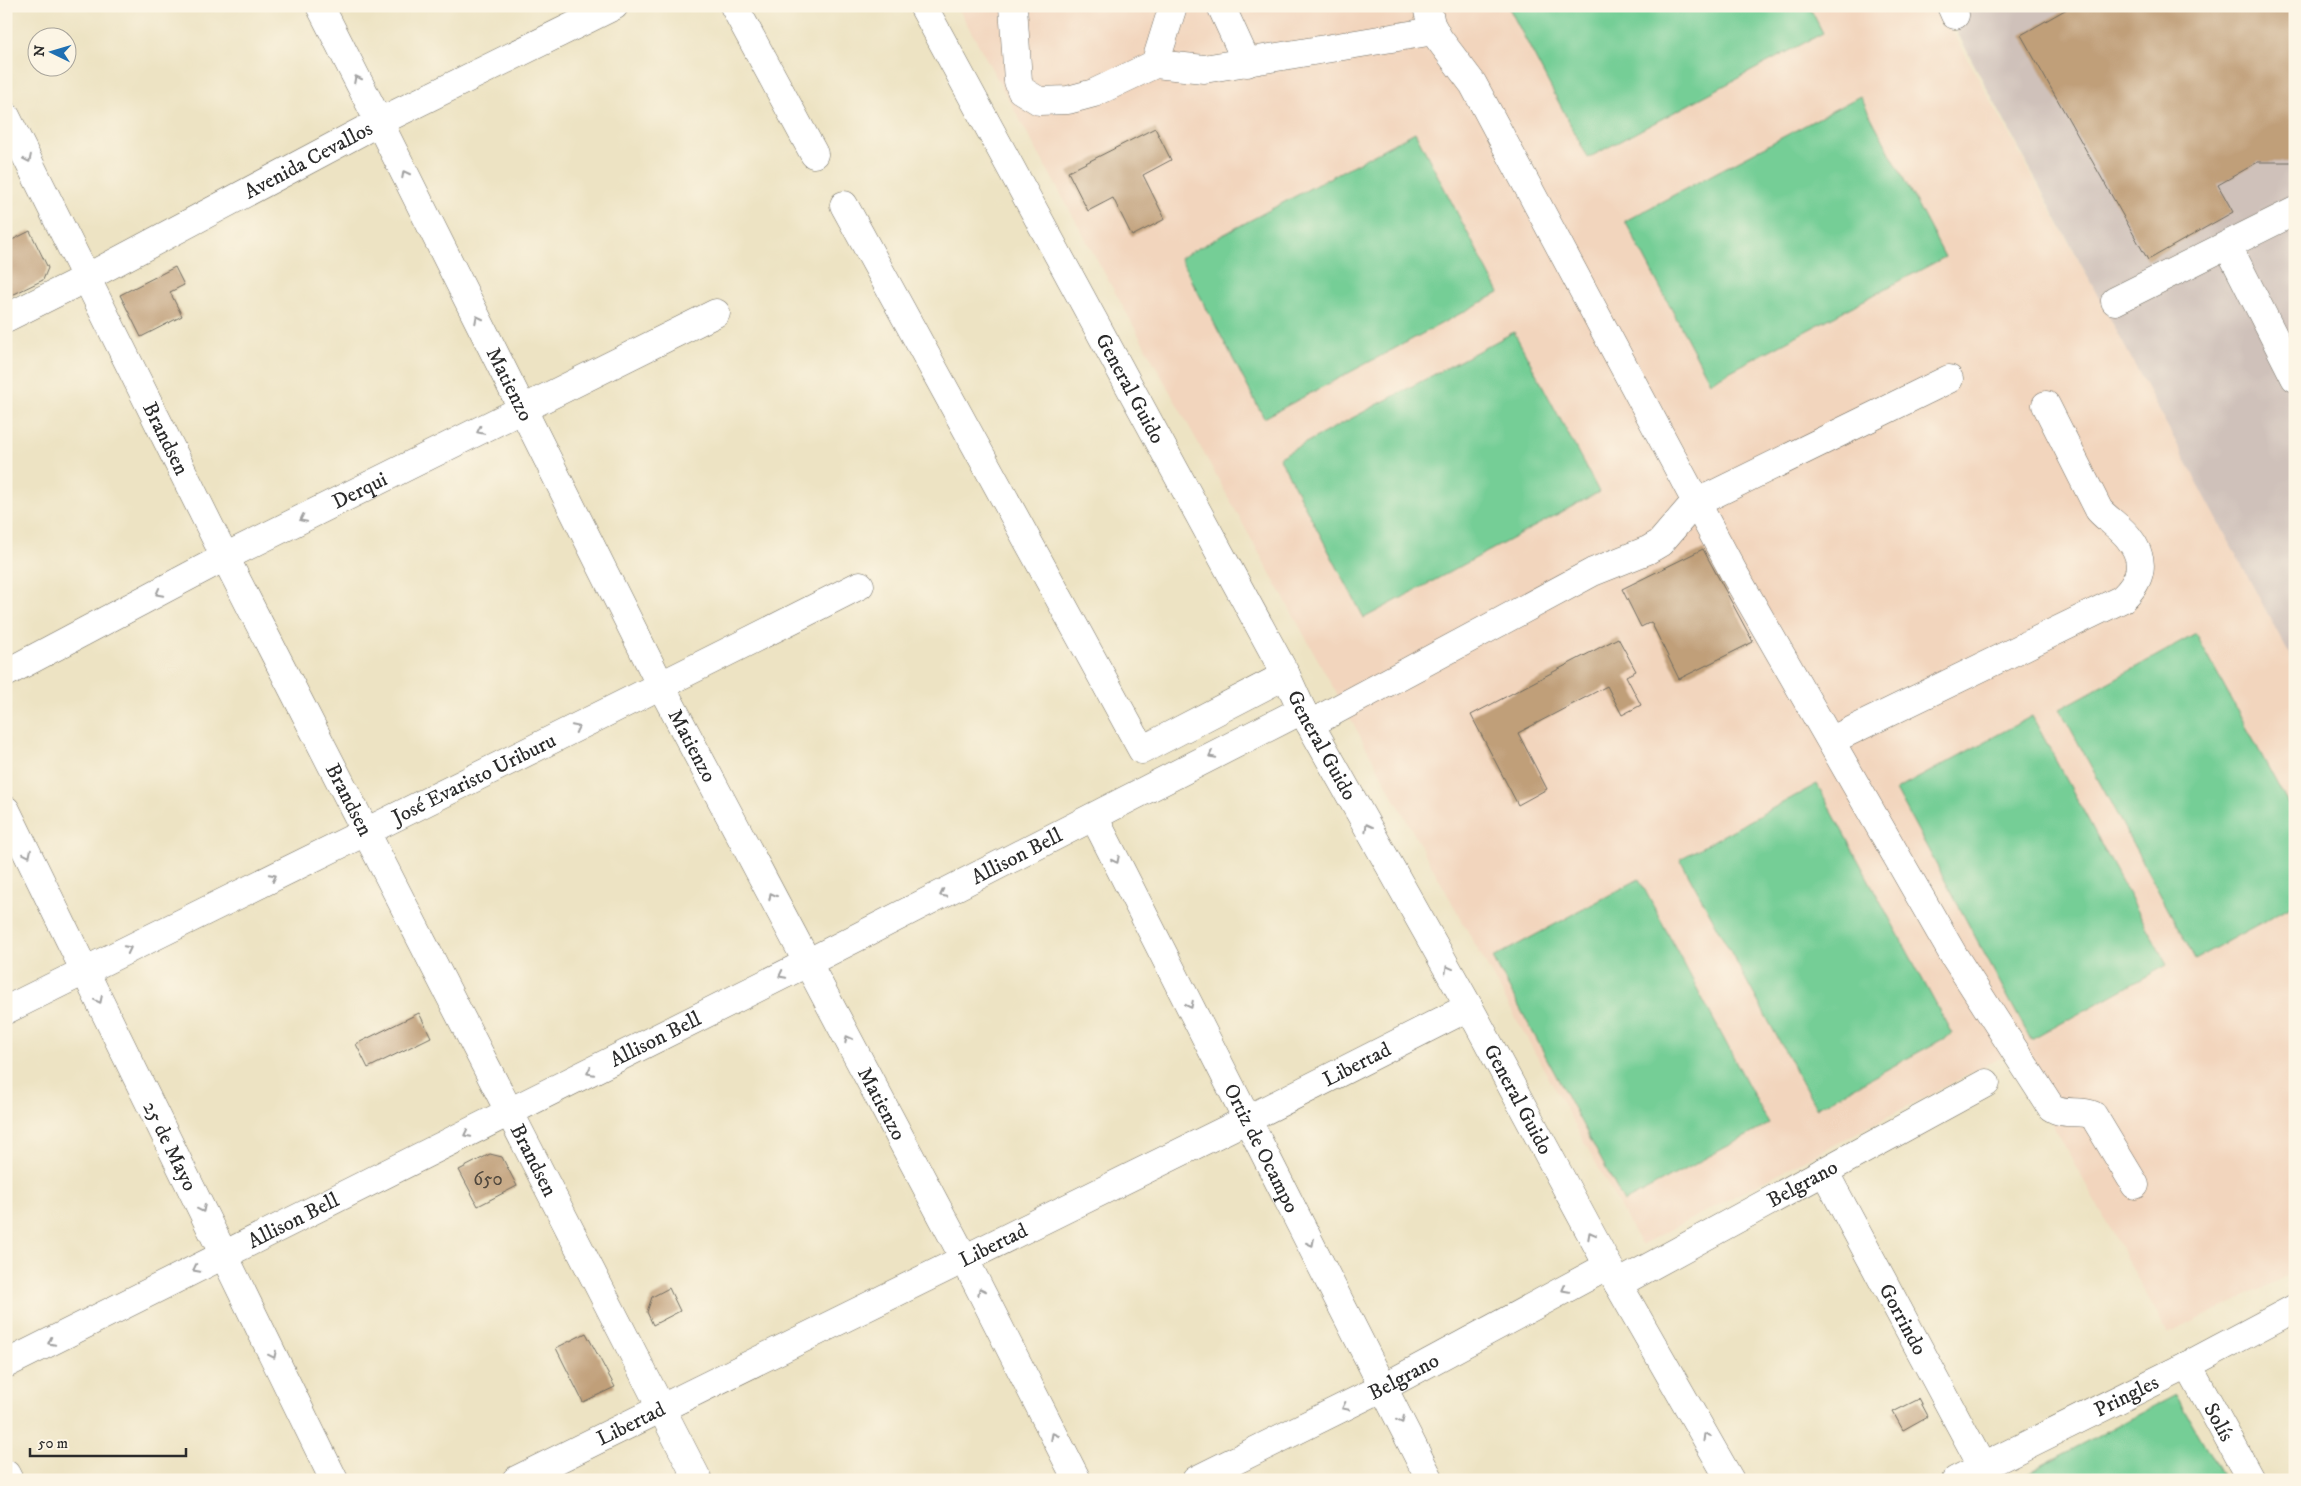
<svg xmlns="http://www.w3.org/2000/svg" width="2301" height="1486" font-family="'IM FELL DW Pica',serif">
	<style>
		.built { fill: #f2d5bd }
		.industrial { fill: #cfc1ba }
		.green { fill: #74ce96; stroke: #507c60 }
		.building { fill: #c09f79 }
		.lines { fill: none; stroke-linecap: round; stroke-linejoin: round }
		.minor-casing { stroke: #6f6b60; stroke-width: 29 }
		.major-casing { stroke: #6f6b60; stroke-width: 29 }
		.minor { stroke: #fff; stroke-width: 28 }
		.major { stroke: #fff; stroke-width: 28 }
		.oneway { stroke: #a0a0a0 }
		.labels { text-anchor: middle; stroke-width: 5; stroke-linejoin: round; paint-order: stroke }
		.number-label { font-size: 19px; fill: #50483e }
		.street-label { font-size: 21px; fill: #2b2b2b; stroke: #fcf5e5 }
	</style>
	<rect width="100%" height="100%" fill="#fcf5e5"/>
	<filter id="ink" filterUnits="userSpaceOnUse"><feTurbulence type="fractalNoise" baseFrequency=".02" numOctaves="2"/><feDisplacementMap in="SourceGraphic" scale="10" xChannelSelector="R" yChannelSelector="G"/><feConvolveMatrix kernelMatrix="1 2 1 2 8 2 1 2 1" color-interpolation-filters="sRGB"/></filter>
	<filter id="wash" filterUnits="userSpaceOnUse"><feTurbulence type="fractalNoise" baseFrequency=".0096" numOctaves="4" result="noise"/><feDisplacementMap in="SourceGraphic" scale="20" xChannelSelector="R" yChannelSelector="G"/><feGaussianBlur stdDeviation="1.12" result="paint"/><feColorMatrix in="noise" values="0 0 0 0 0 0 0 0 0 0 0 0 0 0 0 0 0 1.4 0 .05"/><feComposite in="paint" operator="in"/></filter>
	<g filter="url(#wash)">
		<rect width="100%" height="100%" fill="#ede3c3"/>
		<path class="built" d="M957,6H1939L2295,655V1272L2168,1334L2028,1079L2006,1055L1641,1245Z"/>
		<path class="industrial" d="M1943,6H2295V665Z"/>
		<path class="green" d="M1508,6H1809L1823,33L1588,158Z
			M1860,96L1945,257L1710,382L1625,221Z
			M1415,132L1499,293L1264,418L1180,258Z
			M1514,332L1599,492L1364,618L1279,457Z
			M2196,634L2295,817V904L2195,959L2060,709Z
			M2032,716L2167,965L2031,1040L1896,790Z
			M1817,784L1952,1034L1816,1108L1680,859Z
			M1639,879L1769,1124L1624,1202L1493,958Z
			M2176,1395L2225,1480H2014Z"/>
		<g id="blocks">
			<path class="building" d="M2072,6H2295V162H2258L2218,185L2233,212L2148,260L2021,35Z
				M1155,128L1171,160L1143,175L1165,219L1132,236L1113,198L1088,211L1068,172Z
				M30,231L48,268L43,280L6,298V243Z
				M175,267L184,285L170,292L182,316L141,337L120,295Z
				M1703,549L1753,642L1679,679L1651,622L1641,627L1622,589Z
				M1618,638L1636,671L1626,676L1641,705L1622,715L1607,686L1518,733L1547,789L1518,805L1471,715Z
				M419,1013L431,1037L368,1068L356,1044Z
				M490,1154L502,1157L517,1186L478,1206L459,1170Z
				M669,1288L680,1311L653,1325L647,1312L652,1297Z
				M586,1333L615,1387L583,1402L556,1348Z
				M1919,1399L1928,1416L1903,1430L1893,1412Z"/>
		</g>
	</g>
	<g filter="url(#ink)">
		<use href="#blocks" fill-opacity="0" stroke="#6f6b60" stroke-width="1"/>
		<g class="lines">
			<defs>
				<g id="minor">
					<path id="s1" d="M614,6L379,122L661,686L964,1258L1077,1480"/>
					<path d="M734,6L814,154"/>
					<path d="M1013,6L1018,81L1021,90L1039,101L1068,100L1094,93L1155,64L1204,69L1434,31"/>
					<path d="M1221,6L1247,63"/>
					<path d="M1427,6L1431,24L1439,39L1473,84L1734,573L1954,956L2051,1107C2064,1116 2079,1109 2093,1115L2135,1185"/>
					<path d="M1951,6L1955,15"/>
					<path d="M1155,64L1173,6"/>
					<path d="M844,205L1142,750L1286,675"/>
					<path d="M2228,246L2295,378"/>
					<path d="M2115,301L2295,211"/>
					<path id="s2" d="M6,673L225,557L716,313"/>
					<path d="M1310,724L1593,572L1648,550L1660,543L1690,508L1698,502L1949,379"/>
					<path d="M1832,740L2122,599C2142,580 2147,560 2128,537C2120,527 2108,520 2099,510L2046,405"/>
					<path id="s3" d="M6,810L334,1480"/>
					<path id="s4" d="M1094,817L1430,1480"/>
					<path id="s5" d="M6,1010C291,868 577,729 860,585"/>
					<path id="s6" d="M1824,1171L1982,1466"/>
					<path id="s7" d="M1618,1284L1986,1083"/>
					<path id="s8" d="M6,1364L807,963L1302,710"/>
					<path id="s9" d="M2188,1365L2251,1480"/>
					<path d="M6,1474L9,1480"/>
					<path id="s10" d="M516,1480L1248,1119L1469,1007"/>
					<path id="s11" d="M1196,1480L1384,1387L1608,1266"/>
					<path id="s12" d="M1956,1480L2188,1365L2295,1308"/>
				</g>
				<g id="major">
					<path id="s13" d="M923,6L1286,675L1302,710L1469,1007L1618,1284L1730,1480"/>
					<path id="s14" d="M6,116L225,557L698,1480"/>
					<path id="s15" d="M6,318L86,278L379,122L320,6"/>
				</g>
			</defs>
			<use href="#minor" class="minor-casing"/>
			<use href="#major" class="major-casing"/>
			<use href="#minor" class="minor"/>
			<use href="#major" class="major"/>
		</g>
		<defs><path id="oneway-chevron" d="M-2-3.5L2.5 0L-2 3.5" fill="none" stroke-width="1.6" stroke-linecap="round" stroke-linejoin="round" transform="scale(1.25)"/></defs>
		<g class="oneway">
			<use href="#oneway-chevron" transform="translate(357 79) rotate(-117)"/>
			<use href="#oneway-chevron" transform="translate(28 159) rotate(64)"/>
			<use href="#oneway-chevron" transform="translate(405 174) rotate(-117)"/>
			<use href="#oneway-chevron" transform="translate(478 319) rotate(-117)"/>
			<use href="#oneway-chevron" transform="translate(480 431) rotate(154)"/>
			<use href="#oneway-chevron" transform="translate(303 519) rotate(154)"/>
			<use href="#oneway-chevron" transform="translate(159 593) rotate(152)"/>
			<use href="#oneway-chevron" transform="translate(576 728) rotate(-26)"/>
			<use href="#oneway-chevron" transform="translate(1212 755) rotate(152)"/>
			<use href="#oneway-chevron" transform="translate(1368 827) rotate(-119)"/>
			<use href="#oneway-chevron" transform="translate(28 854) rotate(64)"/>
			<use href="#oneway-chevron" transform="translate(1116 860) rotate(63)"/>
			<use href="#oneway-chevron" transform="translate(273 877) rotate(-27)"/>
			<use href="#oneway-chevron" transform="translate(943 894) rotate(153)"/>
			<use href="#oneway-chevron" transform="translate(772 896) rotate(-118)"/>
			<use href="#oneway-chevron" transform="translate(128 949) rotate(-27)"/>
			<use href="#oneway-chevron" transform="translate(1448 969) rotate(-119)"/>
			<use href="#oneway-chevron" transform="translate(782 975) rotate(153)"/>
			<use href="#oneway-chevron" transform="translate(99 1000) rotate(64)"/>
			<use href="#oneway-chevron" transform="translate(1190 1005) rotate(63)"/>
			<use href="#oneway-chevron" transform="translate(848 1039) rotate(-118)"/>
			<use href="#oneway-chevron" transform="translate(590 1072) rotate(153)"/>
			<use href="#oneway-chevron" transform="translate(467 1134) rotate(153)"/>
			<use href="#oneway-chevron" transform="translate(202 1209) rotate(64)"/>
			<use href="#oneway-chevron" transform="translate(1591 1235) rotate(-118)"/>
			<use href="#oneway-chevron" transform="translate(1311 1243) rotate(63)"/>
			<use href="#oneway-chevron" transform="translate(196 1269) rotate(153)"/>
			<use href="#oneway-chevron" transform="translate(1565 1289) rotate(152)"/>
			<use href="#oneway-chevron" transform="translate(981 1291) rotate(-117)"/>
			<use href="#oneway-chevron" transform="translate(51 1342) rotate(153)"/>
			<use href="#oneway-chevron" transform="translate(273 1355) rotate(64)"/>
			<use href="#oneway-chevron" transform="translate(1345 1407) rotate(154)"/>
			<use href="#oneway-chevron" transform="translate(1401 1420) rotate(64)"/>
			<use href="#oneway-chevron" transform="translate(1054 1436) rotate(-117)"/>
			<use href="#oneway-chevron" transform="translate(1706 1437) rotate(-120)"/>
		</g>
	</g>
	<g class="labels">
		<g class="number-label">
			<text x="488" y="1185">650</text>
		</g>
		<g class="street-label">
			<text dy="7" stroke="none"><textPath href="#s15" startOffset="341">Avenida Cevallos</textPath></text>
			<text dy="7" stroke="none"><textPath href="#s1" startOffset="555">Matienzo</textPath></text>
			<text dy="7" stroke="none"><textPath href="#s13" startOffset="435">General Guido</textPath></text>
			<text dy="7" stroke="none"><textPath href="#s14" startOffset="360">Brandsen</textPath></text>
			<text dy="7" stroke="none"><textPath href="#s2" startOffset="398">Derqui</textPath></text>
			<text dy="7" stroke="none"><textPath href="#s13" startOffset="840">General Guido</textPath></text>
			<text dy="7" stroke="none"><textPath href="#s1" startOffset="960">Matienzo</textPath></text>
			<text dy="7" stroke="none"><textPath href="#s5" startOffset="522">José Evaristo Uriburu</textPath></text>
			<text dy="7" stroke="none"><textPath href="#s14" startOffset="765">Brandsen</textPath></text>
			<text dy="7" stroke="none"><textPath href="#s8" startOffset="1131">Allison Bell</textPath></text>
			<text dy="7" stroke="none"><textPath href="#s8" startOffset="726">Allison Bell</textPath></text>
			<text dy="7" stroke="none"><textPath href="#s10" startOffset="938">Libertad</textPath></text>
			<text dy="7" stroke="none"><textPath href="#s13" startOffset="1245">General Guido</textPath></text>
			<text dy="7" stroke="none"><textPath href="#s1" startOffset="1365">Matienzo</textPath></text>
			<text dy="7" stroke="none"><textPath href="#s3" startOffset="374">25 de Mayo</textPath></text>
			<text dy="7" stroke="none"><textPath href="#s4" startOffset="371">Ortiz de Ocampo</textPath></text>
			<text dy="7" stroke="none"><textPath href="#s14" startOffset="1170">Brandsen</textPath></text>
			<text dy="7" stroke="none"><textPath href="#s7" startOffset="210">Belgrano</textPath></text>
			<text dy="7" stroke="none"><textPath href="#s8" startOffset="321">Allison Bell</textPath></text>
			<text dy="7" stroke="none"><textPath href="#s10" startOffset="532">Libertad</textPath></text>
			<text dy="7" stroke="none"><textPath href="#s6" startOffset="168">Gorrindo</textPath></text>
			<text dy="7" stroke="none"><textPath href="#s11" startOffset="232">Belgrano</textPath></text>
			<text dy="7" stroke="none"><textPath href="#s12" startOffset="190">Pringles</textPath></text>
			<text dy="7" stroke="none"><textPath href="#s9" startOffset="65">Solís</textPath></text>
			<text dy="7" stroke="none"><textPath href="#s10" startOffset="128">Libertad</textPath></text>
		</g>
	</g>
	<rect width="2301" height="1486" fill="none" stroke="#fcf5e5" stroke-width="25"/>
	<g transform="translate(52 52) rotate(275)"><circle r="24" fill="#fcf5e5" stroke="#a8a49b"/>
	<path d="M0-4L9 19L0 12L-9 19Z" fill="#1f6fb2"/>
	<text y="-8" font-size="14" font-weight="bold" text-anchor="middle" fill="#2b2b2b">N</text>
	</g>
	<path d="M30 1448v8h156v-8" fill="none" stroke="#2b2b2b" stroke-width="2.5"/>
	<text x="38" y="1448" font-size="15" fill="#2b2b2b" stroke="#fcf5e5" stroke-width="4" paint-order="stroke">50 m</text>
</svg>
